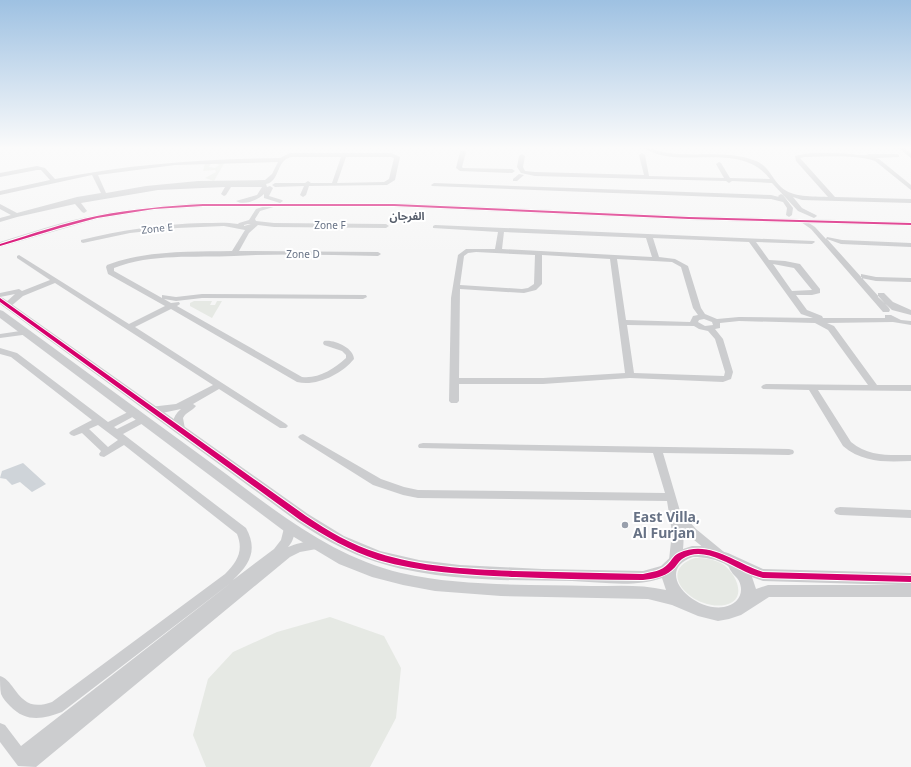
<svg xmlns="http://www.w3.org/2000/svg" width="911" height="767" font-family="'Noto Sans','Noto Sans Arabic',sans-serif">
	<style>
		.green { fill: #e6e9e4 }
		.water { fill: #cfd4d9 }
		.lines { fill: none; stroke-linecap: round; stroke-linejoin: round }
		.minor { fill: #cccdcf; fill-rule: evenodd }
		.tertiary { fill: #cccdcf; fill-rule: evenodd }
		.cycleway-casing { stroke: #fff; stroke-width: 2 }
		.cycleway { fill: #d6006c; fill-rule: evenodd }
		.poi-dot { fill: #99a0ad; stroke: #fff; stroke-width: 1.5 }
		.labels { text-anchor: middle; stroke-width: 4; stroke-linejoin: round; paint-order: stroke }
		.far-street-label { font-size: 10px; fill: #677285; stroke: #fff }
		.far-neighbourhood-label { font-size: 11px; font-weight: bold; fill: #555d6a; stroke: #fff }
		.near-poi-label { font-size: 14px; font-weight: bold; fill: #677285; stroke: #fff; text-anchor: start }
	</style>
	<rect width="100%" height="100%" fill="#f6f6f6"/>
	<path class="green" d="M225,162L214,181L205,178L216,172L215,170L203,171L205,163H211L209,167L215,168L219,165L216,163Z
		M194,301H212L210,305H215L217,301H222L212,318L190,306V303Z
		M695,558C705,558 715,559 724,565C737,575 748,600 725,605C693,611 654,571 695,558Z
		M330,617L384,636L401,668L396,718L370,767H206L193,735L208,679L233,652L277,632Z"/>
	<path class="water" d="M23,463L46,484L32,492L20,482L12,485L6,479L0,478L2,471Z"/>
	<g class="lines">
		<path class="minor" d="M642,147C651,147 659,152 668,153C697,157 728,150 756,161C769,166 772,179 781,187C793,198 812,196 828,197L796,161L795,156C812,151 833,153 850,154C856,154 864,157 869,154H897L899,155V157L875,158L879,159L911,185V190L875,161C852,154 828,157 804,157L800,158L835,197L911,199V203L802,200L793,197L802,208L816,215L817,216L814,218L798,211L772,183L732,181L729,183L726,181L535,176L521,173L517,167L519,156L522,154L525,156L523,167L525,171L535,172L644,175L639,155L642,153L645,155L649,176L724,178L716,164L719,162L721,163L730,178L770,179C739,139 680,172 642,147Z
			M897,147H903L911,153V158Z
			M463,150L466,152L462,167L463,168L512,169L515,171L512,173L460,171L456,168L460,152Z
			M290,153H391L400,157L395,180L387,185L309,186L306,195L303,197L300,195L304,186L275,187L272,185L275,183H305L308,181L311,183H332L341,157H291C289,158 287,158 285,160C277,166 278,182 266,184L267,187L270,186L273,188L269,196L282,200L283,201L280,203L264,198V194C258,200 244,206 236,201L257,195L262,187H231L226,195L224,196L221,194L225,187L158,190L81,203L87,211L84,213L82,212L75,204L17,217L0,222V218L11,215L0,209V204L17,213L77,197L101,193L92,175L0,195V191L50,180L41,170H37L0,177V173L37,166L45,168L55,179C129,164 204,159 280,158ZM346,157H391L394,158L389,179L384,182L337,183ZM278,162L272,174L265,180L198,181L146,186L106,193L98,175L175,165Z
			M519,174L524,175L517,181H513V179Z
			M434,183L771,195L779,197L778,196L781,194L783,195L793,208L792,215L789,217L786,215L787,208L783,202L771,199L432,186L431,185Z
			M275,203L277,204V206L260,211L255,219L256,221L274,223L386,224L389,226L386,228L274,227L258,225L249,233L239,251L378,252L381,254L378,256C330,255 282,253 234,256C195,258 152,253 114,268V271L162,298V295L176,297L202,294L366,295L367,297L363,299L202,298L176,301L164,299L171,303L179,302L180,304L177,306L302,377C318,379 334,369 346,358V355L342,351L324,345L323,343L324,341C334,339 354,348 354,359C342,374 316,387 297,382L171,309L135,327L286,424L288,426L286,428H280L219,389L193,404L196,406C192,411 186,412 183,418L185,429L180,432L177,431C171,422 173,416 181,409L162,413L150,411L148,409L150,407L176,404L213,385L55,283L23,296L10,307H4L3,305L15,294L0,297V293L19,289L22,291L50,280L17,258V256L19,255L129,324L165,306L108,274L106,267L107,265C146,250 191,252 232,251L245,230L224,226L177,228L130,233L83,243L81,242V240C121,230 162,224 204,223C215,223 226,222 238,224L239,223L249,220L256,209ZM248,224H251L244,226V225Z
			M803,219L815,227L826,239L827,237L842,240L911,243V247L841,244L827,239L889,308L890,310L889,312H883L811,229L801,222L800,221Z
			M435,225L814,241L815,242L812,244L756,242L769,260L785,261L800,264L820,289V293L812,295H796L807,310L822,316L823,318H885V315H891L901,320L911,321V325L893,322L827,323L834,326L877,385H911V391L818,390L851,442C869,457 889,455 911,455V461C886,462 863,463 843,446L809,390L763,389L761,387L763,385L766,384L868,385L828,330L815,323L739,321L720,323V328L715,329L723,339L733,372L731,379L723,382L630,378L543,384H459V401L457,403H451L449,401L451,298L458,255L466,249H495L498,232L433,228V226ZM504,232L646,238L652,257L502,249ZM653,238L749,242L801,314L813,318L739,317L717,319L705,314L701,308L688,266L675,259L659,257ZM476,252L535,255L534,284L528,288L522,289L460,285L464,256L468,253ZM542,255L610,259L625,373L543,378H459L460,289L524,293L536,290L542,284ZM617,259L672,262L681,267L693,308L698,315L693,316L690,322L626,320ZM773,264L794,268L812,290L792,291ZM704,319L712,322L713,325L705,326L698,322L699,320ZM627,325L694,326L699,329L708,331L715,339L725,372L724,376L634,373Z
			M861,274L876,277L911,278V282L876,281L861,278Z
			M878,293H884L893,302L911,310V315L892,310L878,297Z
			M27,330L31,332L30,334L0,338V334Z
			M0,348L17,353L108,422L132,410H138L140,412L138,414L114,427L117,429L141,417H147L149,419L147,421L123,434L246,528C258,550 250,564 233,580L274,549L281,540L285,524L289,523L293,524C297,531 293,542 288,547C298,543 312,539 322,542L324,545L322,548L300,552L290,557L36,767L18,766L0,742V723L5,725L21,746L232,582L62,712C44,719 26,723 10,706C7,703 3,699 1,694C0,689 0,681 0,676C6,678 8,681 12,686C24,703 32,709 52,702L225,574C237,562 244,551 237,534L124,445L104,457L100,456L99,454L101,451L82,433L74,436L71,435L69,433L71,431L92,420L11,357L0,354ZM98,425L118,440L108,447L89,429Z
			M303,434L381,479L404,487L418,490L665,493L653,453L419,448L418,446L419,444L423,443L789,449L793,450L794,452L793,454L789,455L663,453L680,511L696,529L724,552L726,555L724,558L720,560L716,558L688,535L683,529C684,540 684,554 679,563L675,565L671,563L669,560L672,532L667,501L418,498L403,495L373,485L300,439L298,437L300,435Z
			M840,507L911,510V518L840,515L836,514L834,511L836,508Z"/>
		<path class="tertiary" d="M203,203H394L689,216L911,222V226L689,220L394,207H203L154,210L97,219L0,247V242C32,232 64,221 97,215C132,208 167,205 203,203Z
			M0,297L3,298L308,514L344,536L380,551L419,560L460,565L542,569L643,571L661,566L677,551L692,546H703L728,553L763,569L911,573V597H769L741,615L729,619L718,621L698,616L672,605L648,599L501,596L435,591L403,585L372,577L339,564L284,531L0,318V310L3,311C70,360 136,408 203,457C265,502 325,555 401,573C463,587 529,584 591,586C617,586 641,584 666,590L662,578C634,588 601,582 572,581C503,580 430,582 365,558C341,549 319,536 298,522L0,304ZM693,557C704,557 718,559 728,566C730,568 729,569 731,571C733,575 737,577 739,581C745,594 737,605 724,607C692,612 653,570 693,557ZM752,577L763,581L898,585H768L756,589Z"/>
		<defs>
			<path id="cycleway" d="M203,204H394L689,217L911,223V225L689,219L394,206H203L154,209L97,218L60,228L0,246V244C32,234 64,223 97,216C132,209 167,206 203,204Z
				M0,298L306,516C328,531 352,545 378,553C421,567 468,569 513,571C556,572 600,573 643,574C652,572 662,571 668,564C672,560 674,555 679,553C709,539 735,563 763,572L911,576V582L763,578C755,576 747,573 740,569C724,561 700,546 682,559C678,562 676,567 672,570C664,577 653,579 643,580C601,580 558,579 516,577C470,575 423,573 378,560C350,551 325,536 300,520L0,302Z"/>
		</defs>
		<use href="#cycleway" class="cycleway-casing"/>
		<use href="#cycleway" class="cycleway"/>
	</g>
	<linearGradient id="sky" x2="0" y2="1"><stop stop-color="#9ec1e2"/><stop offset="0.58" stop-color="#fbfbfb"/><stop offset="1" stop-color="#fbfbfb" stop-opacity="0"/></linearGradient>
	<rect width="911" height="255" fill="url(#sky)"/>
	<circle class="poi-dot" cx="625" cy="525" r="4"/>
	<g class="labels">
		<g class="far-street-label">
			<text x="330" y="229">Zone F</text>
			<text transform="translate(157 228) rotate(-6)" y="4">Zone E</text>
			<text x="303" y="258">Zone D</text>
		</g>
		<g class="far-neighbourhood-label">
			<text x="407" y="220">الفرجان</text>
		</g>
		<g class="near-poi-label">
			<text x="633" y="522">East Villa,<tspan x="633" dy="16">Al Furjan</tspan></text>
		</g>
	</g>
</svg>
